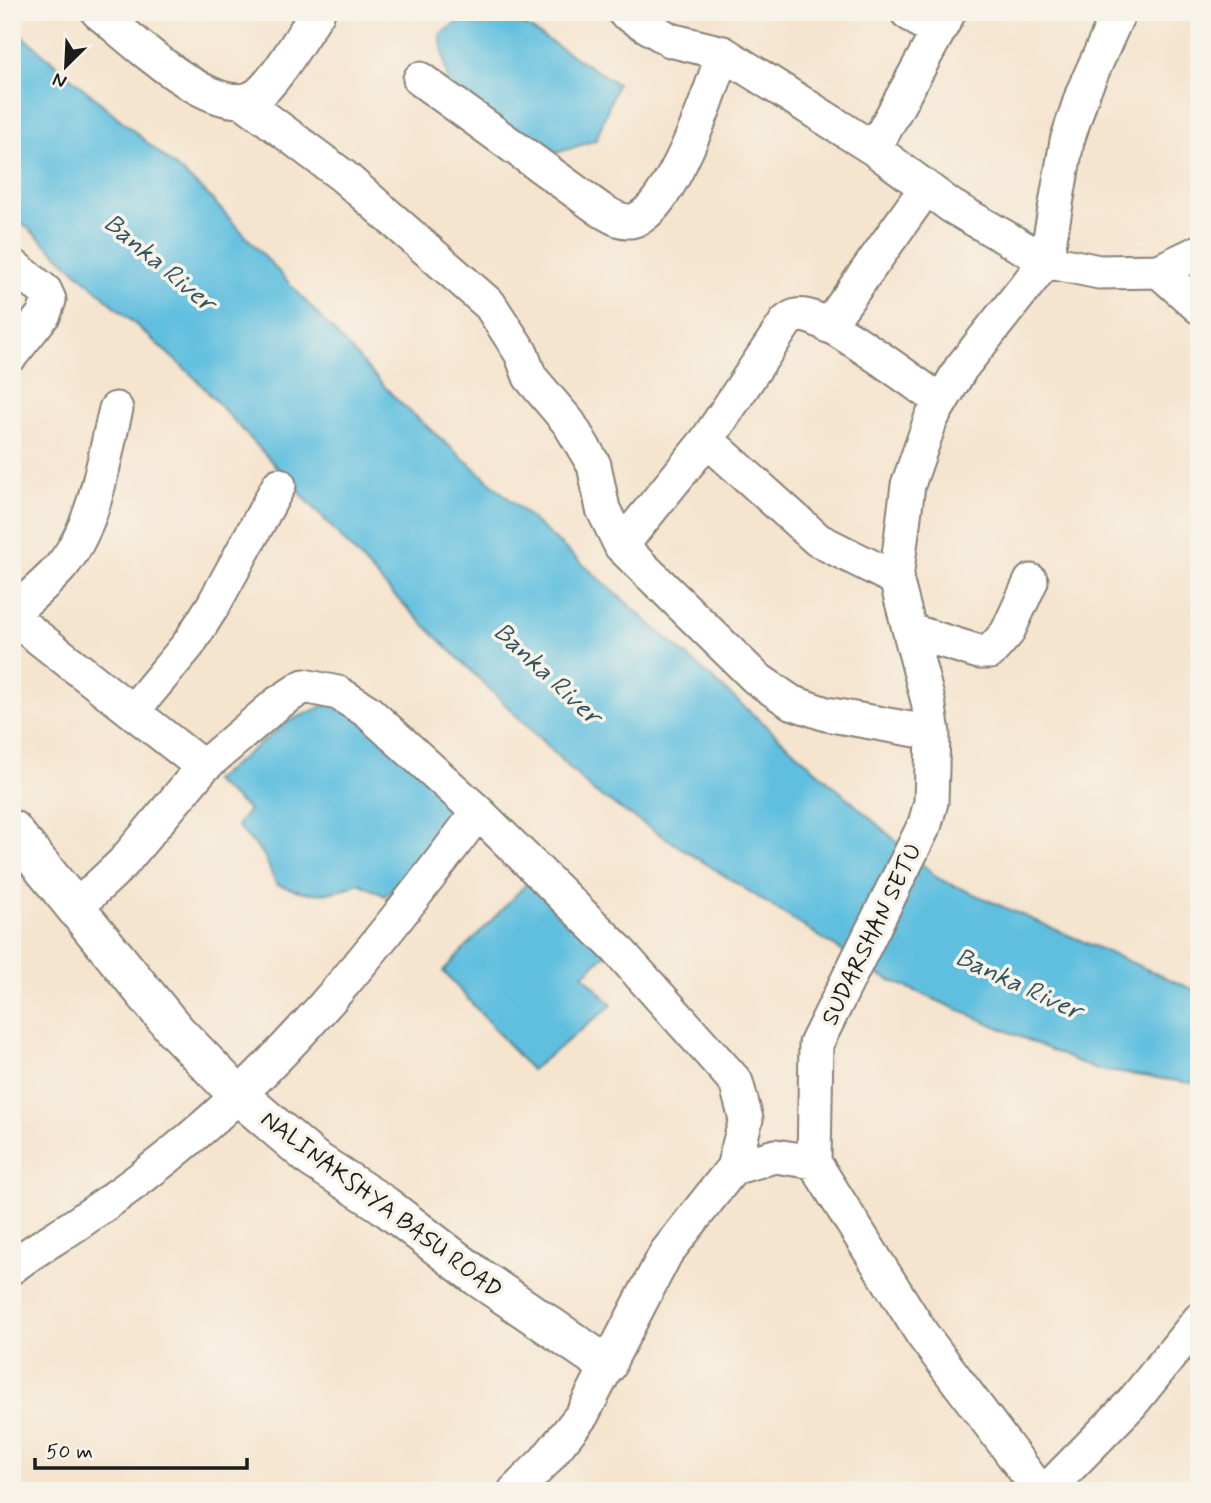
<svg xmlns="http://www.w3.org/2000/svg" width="1211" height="1503" font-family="Mynerve,sans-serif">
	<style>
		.water { fill: #61bfdf; stroke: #3e6e7e; stroke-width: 2 }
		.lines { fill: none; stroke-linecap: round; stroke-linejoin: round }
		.minor-casing { stroke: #888075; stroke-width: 37 }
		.tertiary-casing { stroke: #888075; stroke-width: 42 }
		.minor { stroke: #fff; stroke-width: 33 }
		.tertiary { stroke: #fff; stroke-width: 38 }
		.labels { text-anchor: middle; stroke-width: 7; stroke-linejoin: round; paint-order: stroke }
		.street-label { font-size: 24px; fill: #1c1c1c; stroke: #f7f3e8 }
		.water-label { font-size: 26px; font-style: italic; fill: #345560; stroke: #f7f3e8 }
	</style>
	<rect width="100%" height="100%" fill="#f7f3e8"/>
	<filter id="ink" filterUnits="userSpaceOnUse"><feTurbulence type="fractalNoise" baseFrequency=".0143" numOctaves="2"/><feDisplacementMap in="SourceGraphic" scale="14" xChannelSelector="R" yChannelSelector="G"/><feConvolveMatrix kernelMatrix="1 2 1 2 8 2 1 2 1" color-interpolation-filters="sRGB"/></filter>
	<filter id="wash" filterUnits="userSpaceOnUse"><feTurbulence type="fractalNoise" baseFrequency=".00686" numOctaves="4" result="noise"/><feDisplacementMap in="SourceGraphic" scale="28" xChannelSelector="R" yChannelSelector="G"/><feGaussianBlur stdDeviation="1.57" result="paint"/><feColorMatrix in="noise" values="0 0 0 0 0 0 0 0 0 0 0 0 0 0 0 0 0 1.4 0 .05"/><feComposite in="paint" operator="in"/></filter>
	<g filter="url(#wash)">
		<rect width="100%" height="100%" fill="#f5e4ce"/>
		<path class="water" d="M471,12H504L617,84L596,140L545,157L448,82L440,35Z
			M12,27L206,193L397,400L939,879L1199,992V1084L1094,1069L881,976L594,792L390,591L194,377L12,214Z
			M337,700L441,786L460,820L385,896L359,883C323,898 313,896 276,884L264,855L237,826L249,810L213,781L289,721Z
			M532,878L607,953L583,975L612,1005L531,1070L443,971Z"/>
	</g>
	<g filter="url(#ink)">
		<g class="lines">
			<defs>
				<path id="minor" d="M98,12C129,36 223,129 261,92C282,72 301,36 318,12
					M624,12L670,40L723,53L874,149L951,206L1046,261L1099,272L1159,271L1199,252
					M907,12L937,33
					M420,79L601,210C611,216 620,222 631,221C670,215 712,88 723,53
					M244,102L343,176L490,305L521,353L530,377L569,423L594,465L603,509L621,546L756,678L791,702L826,714L933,733
					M874,149L949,12
					M12,265L45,291L49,300L44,314L12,354
					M1159,271L1199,307
					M828,326L926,188
					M707,440L818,540L896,579
					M621,546L707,440L786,322C792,317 797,314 806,316C835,322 912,382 941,401
					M12,613C28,598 46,584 60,568C96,526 103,461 116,409
					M12,617L203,767
					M911,631L979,652H990L1007,633L1031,581
					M133,711L188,645L214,604L279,485
					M76,907L122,864L203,767L278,703L304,686L338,693L367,711L478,812L617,949L736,1082L746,1119L733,1168
					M814,1162L922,1334L1040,1491
					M12,1267C33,1250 56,1238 78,1223C118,1196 157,1167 193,1136C303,1043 392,927 478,812
					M515,1491L545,1461L582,1415L666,1253L733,1168L775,1156L814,1162L816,1044L925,824L931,802L933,733L928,701L896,579L908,485L931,419L961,368L1046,261L1067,141L1083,92L1119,12
					M1046,1491L1132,1403L1199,1320"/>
				<path id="tertiary" d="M12,830L175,1030L237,1094L313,1159L384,1205L478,1277L607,1365"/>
			</defs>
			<use href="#minor" class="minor-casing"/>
			<use href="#tertiary" class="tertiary-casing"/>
			<use href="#minor" class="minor"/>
			<use href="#tertiary" class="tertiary"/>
		</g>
	</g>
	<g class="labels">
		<g class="street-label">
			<text transform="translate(871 934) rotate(-64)" y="8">SUDARSHAN SETU</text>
			<text transform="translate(382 1204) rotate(37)" y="8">NALINAKSHYA BASU ROAD</text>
		</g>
		<g class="water-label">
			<text transform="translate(160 262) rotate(40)" y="9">Banka River</text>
			<text transform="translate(548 673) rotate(43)" y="9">Banka River</text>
			<text transform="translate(1019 983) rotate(25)" y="9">Banka River</text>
		</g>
	</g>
	<rect width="1211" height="1503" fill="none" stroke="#f7f3e8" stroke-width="42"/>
	<g transform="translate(66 66) rotate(204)" stroke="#f7f3e8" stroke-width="5" paint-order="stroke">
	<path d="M0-5L12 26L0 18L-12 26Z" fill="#1c1c1c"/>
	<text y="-10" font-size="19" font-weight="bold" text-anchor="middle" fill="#1c1c1c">N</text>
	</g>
	<path d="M35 1458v10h212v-10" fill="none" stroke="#1c1c1c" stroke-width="3.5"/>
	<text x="46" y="1458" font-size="21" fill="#1c1c1c" stroke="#f7f3e8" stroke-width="5" paint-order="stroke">50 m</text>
</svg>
